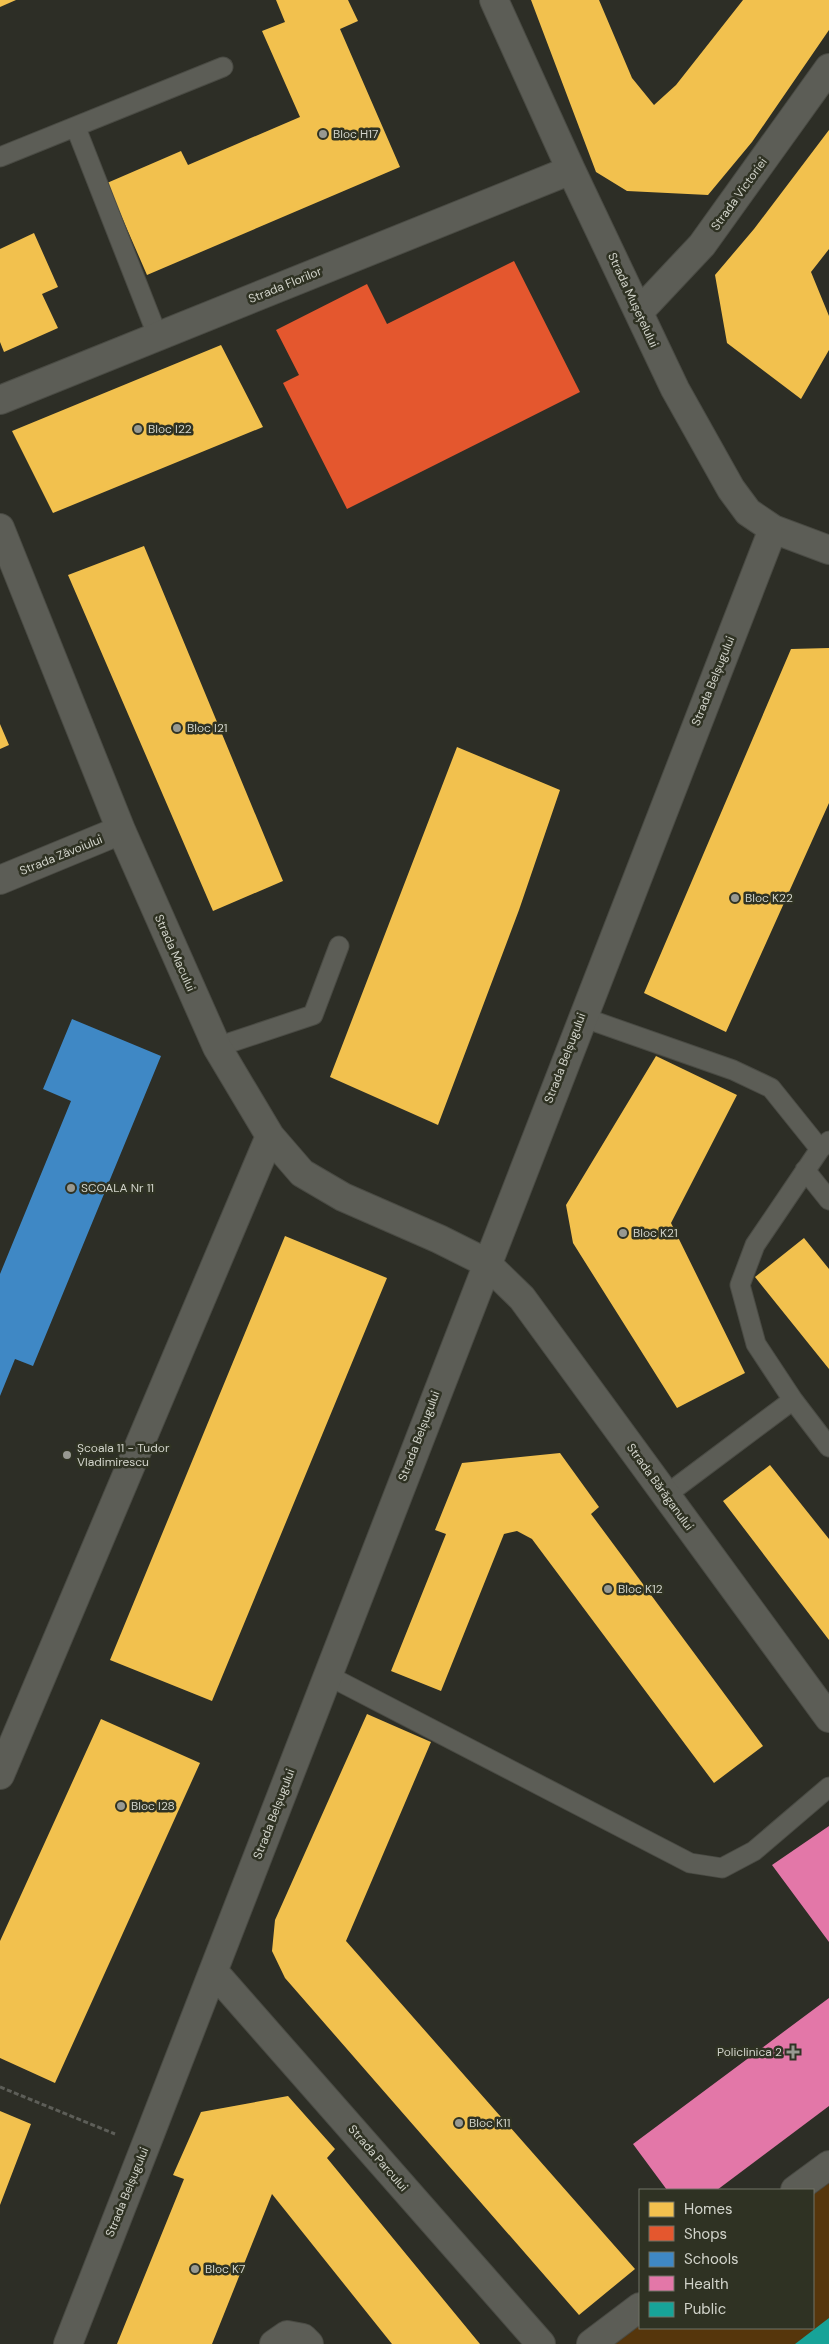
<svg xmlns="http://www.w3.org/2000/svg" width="829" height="2344" font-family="'DM Sans',sans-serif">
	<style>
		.green { fill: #56360c }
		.homes { fill: #f2c14e }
		.shops { fill: #e4572e }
		.schools { fill: #3f88c5 }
		.health { fill: #e377a8 }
		.public { fill: #17a398 }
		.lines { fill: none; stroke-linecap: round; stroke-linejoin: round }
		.lane-casing { stroke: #4a4b44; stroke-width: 21 }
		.street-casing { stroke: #4a4b44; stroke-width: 30 }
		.path { stroke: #5d5e58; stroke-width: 3; stroke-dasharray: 5 2.5; stroke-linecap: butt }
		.lane { stroke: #5c5d56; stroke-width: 19 }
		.street { stroke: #5c5d56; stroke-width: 28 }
		.poi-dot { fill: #989991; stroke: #2f3223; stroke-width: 2 }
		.labels { text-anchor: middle; stroke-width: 5; stroke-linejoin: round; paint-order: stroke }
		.poi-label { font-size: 12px; fill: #d1d3ca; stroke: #2f3223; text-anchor: start }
		.street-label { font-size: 12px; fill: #d1d3ca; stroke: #2f3223 }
	</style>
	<rect width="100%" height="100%" fill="#2d2e26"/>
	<path class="green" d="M829,2165V2344H591L640,2307V2328H813V2190Z"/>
	<path class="homes" d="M0,0H16L0,7Z
		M276,0H348L358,21L340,29L400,167L147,275L107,183L181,151L188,165L300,117L262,31L285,22Z
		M531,0H599L632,78L654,105L676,85L743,0H829V30L752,142L708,195L627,191L596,172Z
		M829,130V249L811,272L829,316V350L801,399L727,343L715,275L754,229Z
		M34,233L58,287L42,294L58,328L4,352L0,342V249Z
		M221,345L263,427L53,513L12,431Z
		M144,546L283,881L213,911L68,575Z
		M829,648V803L726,1032L644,993L791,649Z
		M0,724L9,745L0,749Z
		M457,747L560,790L519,910L438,1125L330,1077Z
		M656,1056L737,1095L671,1223L745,1373L677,1408L573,1243L566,1205Z
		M285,1236L387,1278L212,1701L110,1660Z
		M804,1238L829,1269V1369L755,1277Z
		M560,1453L599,1507L591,1514L763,1746L714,1783L532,1539L517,1531L504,1534L441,1691L391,1671L446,1534L435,1530L462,1463Z
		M770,1465L829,1539V1640L723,1501Z
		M367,1714L431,1742L346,1941L635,2269L579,2315L285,1978L272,1951L275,1920Z
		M101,1719L200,1763L55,2083L0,2058V1941Z
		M288,2096L335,2149L327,2158L480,2344H392L272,2194L212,2344H117L184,2179L173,2175L201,2112Z
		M0,2111L31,2124L0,2205Z"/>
	<path class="shops" d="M514,261L580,392L347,509L283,383L299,375L276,330L367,284L387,324Z"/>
	<path class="schools" d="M72,1019L161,1056L33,1366L15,1359L0,1396V1274L71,1101L43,1089Z"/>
	<path class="health" d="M829,1826V1942L772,1865Z
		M829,1998V2106L717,2190H667L633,2144Z"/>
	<path class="public" d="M829,2318V2344H795Z"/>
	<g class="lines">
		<defs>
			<path id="lane" d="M76,128L158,337
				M0,157L223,67
				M582,1017L733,1070L771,1088L820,1149
				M217,1047L313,1015L339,946
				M805,1170L829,1200
				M793,1400L756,1344L740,1285L755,1245L820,1149L829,1141
				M666,1495L793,1400L829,1447
				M327,1675L690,1863L722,1868L754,1851L829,1787"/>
			<path id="street" d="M494,0L571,170L675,389L731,489L748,512L773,529L829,550
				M639,312L702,245L829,68
				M0,400L571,170
				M0,528L121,830L217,1047L270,1136L302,1173L343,1197L439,1239L485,1262L522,1298L829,1718
				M0,880L121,830
				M0,1775L270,1136
				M214,1972L541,2344
				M795,2190L829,2165
				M68,2344C305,1740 534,1133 773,529
				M274,2344L287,2335L303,2338L309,2344
				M591,2344L640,2307"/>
		</defs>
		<use href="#lane" class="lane-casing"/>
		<use href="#street" class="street-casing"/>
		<path class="path" d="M0,2087L115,2134"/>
		<use href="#lane" class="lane"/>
		<use href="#street" class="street"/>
	</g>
	<g class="poi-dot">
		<circle cx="323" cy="134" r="5"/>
		<circle cx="138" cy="429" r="5"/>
		<circle cx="177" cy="728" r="5"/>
		<circle cx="735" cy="898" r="5"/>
		<circle cx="71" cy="1188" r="5"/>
		<circle cx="623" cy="1233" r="5"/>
		<circle cx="67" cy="1455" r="5"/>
		<circle cx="608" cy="1589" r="5"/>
		<circle cx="121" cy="1806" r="5"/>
		<path d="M790.5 2044.5h5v5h5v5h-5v5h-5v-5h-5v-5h5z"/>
		<circle cx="459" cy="2123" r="5"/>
		<circle cx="195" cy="2269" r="5"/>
	</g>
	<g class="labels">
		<g class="poi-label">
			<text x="333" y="138">Bloc H17</text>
			<text x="148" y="433">Bloc I22</text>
			<text x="187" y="732">Bloc I21</text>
			<text x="745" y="902">Bloc K22</text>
			<text x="81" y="1192">SCOALA Nr 11</text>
			<text x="633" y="1237">Bloc K21</text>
			<text x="77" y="1452">Școala 11 - Tudor<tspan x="77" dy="14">Vladimirescu</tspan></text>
			<text x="618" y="1593">Bloc K12</text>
			<text x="131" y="1810">Bloc I28</text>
			<text x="782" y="2056" text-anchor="end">Policlinica 2</text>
			<text x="469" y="2127">Bloc K11</text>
			<text x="205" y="2273">Bloc K7</text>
		</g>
		<g class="street-label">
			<text transform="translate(739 194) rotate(-54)" y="4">Strada Victoriei</text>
			<text transform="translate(285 285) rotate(-22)" y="4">Strada Florilor</text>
			<text transform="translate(633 300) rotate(65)" y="4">Strada Mușețelului</text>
			<text transform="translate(713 681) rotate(-68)" y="4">Strada Belșugului</text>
			<text transform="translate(61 855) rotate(-22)" y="4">Strada Zăvoiului</text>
			<text transform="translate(175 953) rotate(66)" y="4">Strada Macului</text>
			<text transform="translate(565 1058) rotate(-69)" y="4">Strada Belșugului</text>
			<text transform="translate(419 1436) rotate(-69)" y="4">Strada Belșugului</text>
			<text transform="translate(660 1487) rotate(54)" y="4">Strada Bărăganului</text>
			<text transform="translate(274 1814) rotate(-69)" y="4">Strada Belșugului</text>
			<text transform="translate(378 2158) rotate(49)" y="4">Strada Parcului</text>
			<text transform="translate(127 2192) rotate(-68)" y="4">Strada Belșugului</text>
		</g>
	</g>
	<rect x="639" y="2189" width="175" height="140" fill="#2f3223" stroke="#707266"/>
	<rect x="649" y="2202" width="25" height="15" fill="#f2c14e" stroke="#707266"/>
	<text x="684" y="2214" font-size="15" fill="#d1d3ca">Homes</text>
	<rect x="649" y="2226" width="25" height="15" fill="#e4572e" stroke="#707266"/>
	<text x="684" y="2239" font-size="15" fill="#d1d3ca">Shops</text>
	<rect x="649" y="2252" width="25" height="15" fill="#3f88c5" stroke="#707266"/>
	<text x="684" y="2264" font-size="15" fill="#d1d3ca">Schools</text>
	<rect x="649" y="2276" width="25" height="15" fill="#e377a8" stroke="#707266"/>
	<text x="684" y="2289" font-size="15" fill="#d1d3ca">Health</text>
	<rect x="649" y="2302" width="25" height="15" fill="#17a398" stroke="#707266"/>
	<text x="684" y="2314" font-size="15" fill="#d1d3ca">Public</text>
</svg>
